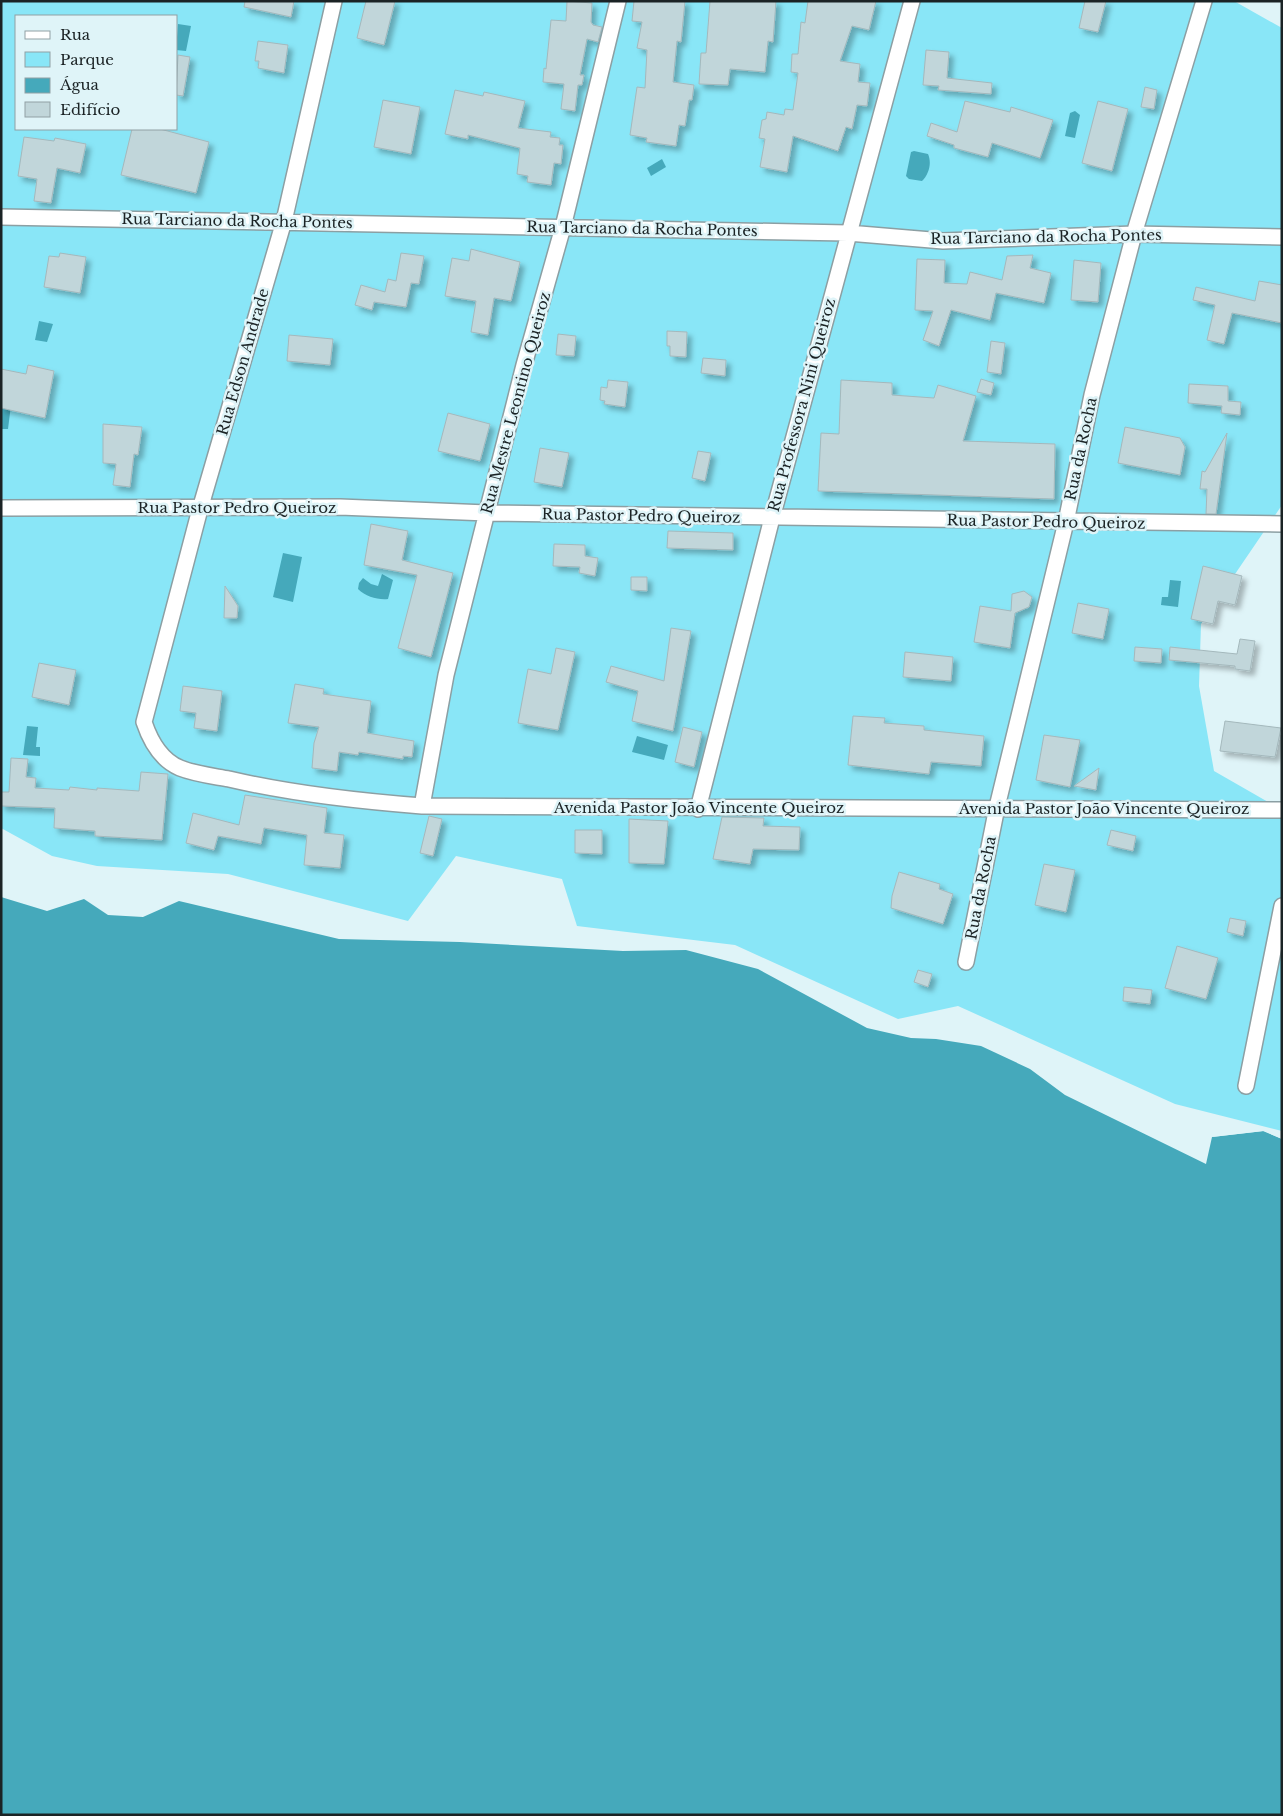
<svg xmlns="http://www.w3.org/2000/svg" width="1283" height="1816" font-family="'Libre Baskerville',serif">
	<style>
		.green { fill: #89e6f7; fill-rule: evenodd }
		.water { fill: #45a9bb }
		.pier { fill: #dff4f8 }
		.building { fill: #c1d6da; stroke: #a4b8bc; filter: url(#shadow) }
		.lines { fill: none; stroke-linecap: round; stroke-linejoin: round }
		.minor-casing { stroke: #8c9fa3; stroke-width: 18 }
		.minor { stroke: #fff; stroke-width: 15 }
		.labels { text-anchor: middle; stroke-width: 5; stroke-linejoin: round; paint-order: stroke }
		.street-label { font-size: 15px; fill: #1b2325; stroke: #dff4f8 }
	</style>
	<defs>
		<filter id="shadow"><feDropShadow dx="4.5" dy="4.5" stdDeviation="2.5" flood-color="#0004"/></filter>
	</defs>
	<rect width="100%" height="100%" fill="#dff4f8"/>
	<path class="green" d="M1,1H1234L1282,28V505L1201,624L1199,686L1214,771L1282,810V1131L1175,1104L958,1006L898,1019L735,945L577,926L562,879L456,856L408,921L228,874L97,866L52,856L1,828ZM16,16H176V129H16Z"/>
	<path class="water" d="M178,24L191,26L186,51L176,50Z
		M1075,111L1080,115L1075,138L1065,136L1070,113Z
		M914,151L928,154C932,163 929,174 922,181L909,179L906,176L911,152Z
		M662,159L666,167L651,176L647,168Z
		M39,321L53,324L47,342L35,340Z
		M1,403L11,405L8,429H1Z
		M283,553L302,557L293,602L273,597Z
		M382,574L393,580L388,599C378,600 366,597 358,589L359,583L363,578L371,584L378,586Z
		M1170,580L1181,581L1178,607L1161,605L1162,597H1168Z
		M27,726L38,727L36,747H40V756L23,755Z
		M637,736L668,745L664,760L632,752Z
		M1,897L47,911L84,899L108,915L143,917L179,901L339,939L460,942L623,951L686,950L758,969L867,1028L911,1038L936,1039L981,1046L1030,1069L1065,1095L1206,1164L1212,1137L1264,1131L1282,1139V1815H1Z"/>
	<path class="pier" d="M1264,1128L1282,1136V1139L1263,1131L1212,1137L1217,1134Z"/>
	<path class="building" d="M245,1H294L291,17L244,7Z
		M366,1H395L384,45L357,38Z
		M567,1L592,3L591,22L593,25L602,27L598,42L587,39L580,75H584L582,85H578L575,111L561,109L564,84L543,82L544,68L546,69L551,20L566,21Z
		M634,1H685L681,42L677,41L673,82L694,85L692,100H689L685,126L679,125L676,146L646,142L647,138L630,135L637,87L645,88L647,50L637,48L642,22L632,21Z
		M710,1H776L773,42L768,41L765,72L730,69L728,85L699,84L701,53H706Z
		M808,1H876L869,30L852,26L840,61L860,64L858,82L870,83L867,106L857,105L852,129L846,127L838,151L793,136L787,172L760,167L765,139L759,138L762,120L766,119L767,112L784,115L785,109L793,110L798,73L791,72L792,54H798L801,22L805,23Z
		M1085,1H1106L1098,32L1079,28Z
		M258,41L288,45L284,73L258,68L259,61H255Z
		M926,50L949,52L947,78L992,83L991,94L938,90L939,86L923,85Z
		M178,55L190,57L183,96L176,95Z
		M1145,87L1157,90L1154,109L1141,107Z
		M455,90L483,96L484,92L525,101L518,128L551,132L550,137L560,138L559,145H563L561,164L554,163L551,185L527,182L528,176L517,174L520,148L468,135V139L445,134Z
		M383,100L420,107L411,154L374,147Z
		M965,101L1010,112L1011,107L1053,120L1040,158L992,143L988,157L954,148V145L927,136L931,123L957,132Z
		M1098,101L1128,109L1112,171L1082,163Z
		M132,129H160L209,142L196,193L121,175Z
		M24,137L54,141L55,138L86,144L80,173L57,168L51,203L34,201L37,179L18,176Z
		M471,249L520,262L511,301L494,298L488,335L471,332L476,301L445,296L452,258L469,261Z
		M60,253L86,257L80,293L44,287L49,256L59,257Z
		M401,253L424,256L419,284L411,283L406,307L374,302L372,310L355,305L361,285L385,292L388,279L396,281Z
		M1033,255L1030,268L1051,273L1044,303L996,293L990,320L951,310L939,346L923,340L933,311L915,310L917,259L945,260L944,283L967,284L970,272L1002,280L1007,256Z
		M1074,260L1101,263L1098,302L1071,300Z
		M1259,281L1282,285V323L1232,313L1224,344L1207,340L1215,305L1193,300L1196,287L1255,301Z
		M667,331L687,332L686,357L670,356V346H667Z
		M558,334L576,336L574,356L556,355Z
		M289,335L333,339L330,365L287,361Z
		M991,341L1005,343L1001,374L987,372Z
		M703,358L726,360L725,376L701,373Z
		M28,365L54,371L45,418L1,408V369L26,374Z
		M981,379L994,383L991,395L977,392Z
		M608,380L628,382L625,407L604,404L605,401L600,400L601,387L607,388Z
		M841,380L892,383V395L934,398L938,385L976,396L963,441L1055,444L1054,499L818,491L821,433L839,434Z
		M1189,384L1228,386V401L1241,402L1240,415L1221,413L1222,406L1188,403Z
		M448,413L490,424L480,461L438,451Z
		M103,424L142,427L138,455L134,454L130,487L113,485L116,464L103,463Z
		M1125,427L1180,438L1185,447L1180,475L1118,463Z
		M1227,433L1216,514H1206L1207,489H1200L1202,471L1205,472Z
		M540,448L569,453L562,487L534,482Z
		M698,451L711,453L705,481L692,478Z
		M371,524L408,531L402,560L453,573L431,657L398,648L417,575L364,565Z
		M668,531L733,533V550L667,548Z
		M554,544L585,545V556L598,558L595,576L579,573L580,567L553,566Z
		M1203,566L1242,576L1235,605L1218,601L1213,624L1191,619Z
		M631,577H647V591L631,590Z
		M225,586L238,606L237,618H224Z
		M1024,591L1032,597L1029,607L1015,613L1010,648L974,642L980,606L1011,611L1012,594Z
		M1078,603L1109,609L1103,639L1072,633Z
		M671,628L691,631L673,731L632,721L638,691L606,682L611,666L664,681Z
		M1240,639L1255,641L1250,671L1235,669V666L1169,660L1170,647L1237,654Z
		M1135,647L1162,649L1161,663L1134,661Z
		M556,648L575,652L558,730L518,723L528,669L551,674Z
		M905,652L953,657L951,681L903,677Z
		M39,663L76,670L69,705L32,697Z
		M295,684L324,689L323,694L371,701L367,733L414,741L412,757L403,756V759L359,752L358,755L339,752L337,771L312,768L314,743L319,727L288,723Z
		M183,686L222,691L217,731L194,728L196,713L180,711Z
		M853,716L885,718L884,723L924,726V730L984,736L981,766L931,762L929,774L848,765Z
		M1225,721L1281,728L1275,757L1220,751Z
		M683,727L702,732L694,767L675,762Z
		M1044,735L1080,740L1070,787L1036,780Z
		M11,758L28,759L26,777L36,778L35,788L69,790L70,787L97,790V788L139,791L141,772L168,774L162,840L95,836V831L54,828L55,808L1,806V792H9Z
		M1099,768L1096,790L1074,786Z
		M245,795L327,808L324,833L344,835L340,868L304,865L307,835L264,828L261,844L218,836L214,850L186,843L193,813L239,825Z
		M429,816L442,819L433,856L420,853Z
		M722,817L764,818L763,826L800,827L799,850L753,849L750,864L713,859Z
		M629,819L668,821L664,864L629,863Z
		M575,830H602V854L575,853Z
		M1111,830L1136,836L1133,851L1107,845Z
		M1044,864L1075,870L1066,912L1035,905Z
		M899,872L940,884L939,889L953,894L943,924L891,908L892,896Z
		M1230,918L1246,921L1243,936L1227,932Z
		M1177,946L1218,958L1206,999L1165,988Z
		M918,970L932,974L928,987L914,982Z
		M1124,987L1152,990L1150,1004L1123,1001Z"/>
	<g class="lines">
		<defs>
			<path id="minor" d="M334,1L284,221L200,509L144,722C150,740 161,760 180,768C195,774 213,776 229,779C293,794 357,801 422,806L1282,810
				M1,217L848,233L943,241L1134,234L1282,237
				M1,508L340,507L487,513L1282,524
				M422,806L446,675L524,365L563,227L618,1
				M698,809L772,518L912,1
				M966,962L997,807L1066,522L1092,395L1134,234L1204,1
				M1246,1086L1282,906"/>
		</defs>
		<use href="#minor" class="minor-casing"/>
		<use href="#minor" class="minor"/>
	</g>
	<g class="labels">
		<g class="street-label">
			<text transform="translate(237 221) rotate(1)" y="5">Rua Tarciano da Rocha Pontes</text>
			<text transform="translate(642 229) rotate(1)" y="5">Rua Tarciano da Rocha Pontes</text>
			<text transform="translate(1046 237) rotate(-1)" y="5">Rua Tarciano da Rocha Pontes</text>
			<text transform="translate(243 362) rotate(-74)" y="5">Rua Edson Andrade</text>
			<text transform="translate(516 403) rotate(-75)" y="5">Rua Mestre Leontino Queiroz</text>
			<text transform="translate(802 405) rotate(-75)" y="5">Rua Professora Nini Queiroz</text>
			<text transform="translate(1081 449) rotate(-78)" y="5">Rua da Rocha</text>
			<text x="237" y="513">Rua Pastor Pedro Queiroz</text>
			<text transform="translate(641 516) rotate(1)" y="5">Rua Pastor Pedro Queiroz</text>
			<text transform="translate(1046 522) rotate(1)" y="5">Rua Pastor Pedro Queiroz</text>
			<text x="699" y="813">Avenida Pastor João Vincente Queiroz</text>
			<text x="1104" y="814">Avenida Pastor João Vincente Queiroz</text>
			<text transform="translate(981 888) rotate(-79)" y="5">Rua da Rocha</text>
		</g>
	</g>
	<rect width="1283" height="1816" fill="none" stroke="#1b2325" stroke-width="5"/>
	<rect x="15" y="15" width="162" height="115" fill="#dff4f8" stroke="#91a0a4"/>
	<rect x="25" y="31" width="25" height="8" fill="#ffffff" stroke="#91a0a4"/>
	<text x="60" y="40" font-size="15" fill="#1b2325">Rua</text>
	<rect x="25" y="52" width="25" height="15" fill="#89e6f7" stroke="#91a0a4"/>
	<text x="60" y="65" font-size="15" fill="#1b2325">Parque</text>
	<rect x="25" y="78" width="25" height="15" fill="#45a9bb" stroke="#91a0a4"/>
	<text x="60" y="90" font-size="15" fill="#1b2325">Água</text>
	<rect x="25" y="102" width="25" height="15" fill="#c1d6da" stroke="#91a0a4"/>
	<text x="60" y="115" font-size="15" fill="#1b2325">Edifício</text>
</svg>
